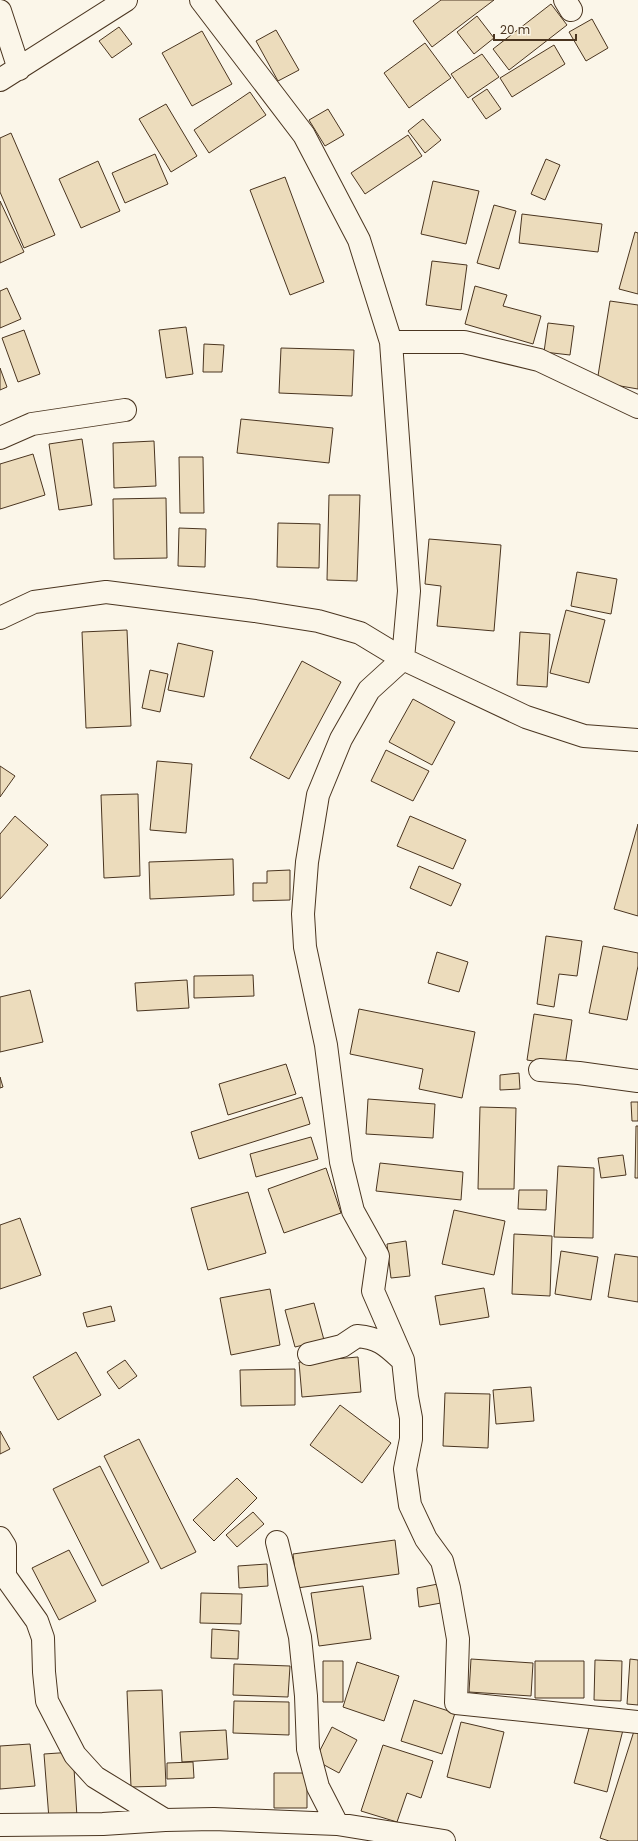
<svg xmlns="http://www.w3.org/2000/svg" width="638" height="1841" font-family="Poppins,sans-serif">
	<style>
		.building { fill: #ecdcbc; stroke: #4a3520 }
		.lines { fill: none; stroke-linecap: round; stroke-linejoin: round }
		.minor-casing { stroke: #4a3520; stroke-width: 24 }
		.minor { stroke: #fbf6e9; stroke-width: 22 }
	</style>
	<rect width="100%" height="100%" fill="#fbf6e9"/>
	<path class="building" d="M441,0H494L432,47L413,21Z
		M551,4L567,25L509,70L493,49Z
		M477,16L494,38L474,54L457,32Z
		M592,19L608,48L586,61L569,32Z
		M119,27L132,44L112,58L99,41Z
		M276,30L299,70L278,81L256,41Z
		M202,31L232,84L192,106L162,53Z
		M425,43L451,78L409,108L384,73Z
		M554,45L565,64L512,97L500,78Z
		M482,54L499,77L468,98L451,74Z
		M487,89L501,109L486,119L472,99Z
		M250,92L266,115L209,153L194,130Z
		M166,104L197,156L171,172L139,119Z
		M328,109L344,135L325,146L309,120Z
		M423,119L441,140L425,153L408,131Z
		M11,133L55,235L24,248L0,192V138Z
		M408,135L422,156L365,194L351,173Z
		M155,154L168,184L125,203L112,173Z
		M546,159L560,165L545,200L531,194Z
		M98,161L120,211L81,228L59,179Z
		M285,177L324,282L290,295L250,190Z
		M433,181L479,191L466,244L421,234Z
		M0,201L24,252L0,263Z
		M494,205L516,211L499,269L477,263Z
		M522,214L602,224L598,252L519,243Z
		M635,232L638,233V294L619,289Z
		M432,261L467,265L461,310L426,305Z
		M475,286L507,295L503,306L541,316L533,344L465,324Z
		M7,288L21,319L0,328V291Z
		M610,301L638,305V389L597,382Z
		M548,323L574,326L570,355L544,352Z
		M186,327L193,374L166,378L159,330Z
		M24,330L40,374L18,382L2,338Z
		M204,344L224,345L222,372H203Z
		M281,348L354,350L352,396L279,393Z
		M0,368L7,387L0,390Z
		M241,419L333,428L329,463L237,453Z
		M82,439L92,505L59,510L49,444Z
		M154,441L156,486L114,488L113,443Z
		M33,454L45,495L0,509V464Z
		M179,457H203L204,513H180Z
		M329,495H360L357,581L327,580Z
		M166,498L167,558L114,559L113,499Z
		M278,523L320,524L319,568L277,567Z
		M179,528L206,529L205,567L178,566Z
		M429,539L501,545L494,631L437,626L441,586L425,584Z
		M577,572L617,579L611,614L571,606Z
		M566,610L605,620L589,683L550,673Z
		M127,630L131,726L86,728L82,632Z
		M520,632L550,634L547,687L517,685Z
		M178,643L213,651L204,697L168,690Z
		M302,661L341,682L289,779L250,758Z
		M150,670L168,674L160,712L142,708Z
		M413,699L455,722L432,765L389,742Z
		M386,750L429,771L413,801L371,781Z
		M157,761L192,764L186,833L150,830Z
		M0,766L15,776L0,797Z
		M138,794L140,876L104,878L101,795Z
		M15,816L48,845L0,899V834Z
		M410,816L466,840L453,869L397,846Z
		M638,824V916L614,909Z
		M233,859L234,895L150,899L149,862Z
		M419,866L461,884L451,906L410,888Z
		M290,870V900L253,901V883H267V871Z
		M546,936L582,941L577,976L559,974L554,1007L537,1004Z
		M603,946L638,953V966L627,1020L589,1013Z
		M437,952L468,962L459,992L428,983Z
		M253,975L254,996L194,998V976Z
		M187,980L189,1008L137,1011L135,983Z
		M30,990L43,1042L0,1052V997Z
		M359,1009L475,1032L462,1098L419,1089L423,1069L350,1054Z
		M534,1014L572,1020L565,1066L527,1060Z
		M286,1064L296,1094L228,1115L219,1084Z
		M519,1073L520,1089L500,1090V1075Z
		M0,1077L3,1087L0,1088Z
		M302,1097L310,1124L199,1159L191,1132Z
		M368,1099L435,1104L433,1138L366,1134Z
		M631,1102H638V1121H632Z
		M480,1107L516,1108L514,1189H478Z
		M636,1126H638V1178H635Z
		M311,1137L318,1159L256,1177L250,1154Z
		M623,1155L626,1175L601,1178L598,1158Z
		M380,1163L463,1172L461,1200L376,1191Z
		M558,1166L594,1168L593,1238L554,1237Z
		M326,1168L341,1213L284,1233L268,1189Z
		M519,1190H547L546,1210L518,1209Z
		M248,1192L266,1253L208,1270L191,1208Z
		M454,1210L505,1221L494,1275L442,1264Z
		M20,1218L41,1275L0,1289V1225Z
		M514,1234L552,1236L550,1296L512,1294Z
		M406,1241L410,1276L391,1278L387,1244Z
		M561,1251L598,1257L591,1300L555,1294Z
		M615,1254L638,1257V1302L608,1297Z
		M484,1288L489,1317L440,1325L435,1296Z
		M270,1289L280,1345L231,1355L220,1298Z
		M314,1303L324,1340L295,1347L285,1310Z
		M111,1306L115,1321L87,1327L83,1313Z
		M76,1352L101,1395L58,1420L33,1377Z
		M358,1357L361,1392L302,1397L299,1362Z
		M125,1360L137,1376L119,1389L107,1372Z
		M295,1369V1405L241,1406L240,1370Z
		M531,1387L534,1421L496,1424L493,1390Z
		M445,1393L490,1394L488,1448L443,1446Z
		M340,1405L391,1443L362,1483L310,1445Z
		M0,1431L10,1449L0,1454Z
		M139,1439L196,1552L161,1569L104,1456Z
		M100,1466L149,1562L102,1586L53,1489Z
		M237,1478L257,1498L214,1541L193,1520Z
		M253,1512L264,1524L237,1547L226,1535Z
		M395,1540L399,1574L297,1588L293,1554Z
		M69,1550L96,1601L59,1620L32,1568Z
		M267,1564L268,1586L239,1588L238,1566Z
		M438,1584L441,1603L419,1607L417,1588Z
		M363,1586L371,1639L319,1646L311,1593Z
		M201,1593L242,1594L241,1624L200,1623Z
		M212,1629L239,1631L238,1659L211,1658Z
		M471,1659L533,1663L531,1696L469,1692Z
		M630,1659L638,1660V1705L627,1704Z
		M595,1660L622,1661L621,1701L594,1700Z
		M323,1661H343V1702H323Z
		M535,1661H584V1698H535Z
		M357,1662L399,1676L384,1721L343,1707Z
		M234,1664L290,1666L288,1697L233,1695Z
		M162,1690L166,1786L131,1787L127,1691Z
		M414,1700L455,1713L442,1754L401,1741Z
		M234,1701L289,1702V1735L233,1733Z
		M591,1721L623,1730L607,1792L574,1783Z
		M461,1722L504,1732L490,1788L447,1777Z
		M332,1727L357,1740L339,1773L315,1760Z
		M226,1730L228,1759L182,1762L180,1732Z
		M634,1731L638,1732V1841H609L600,1838Z
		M30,1744L35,1786L0,1789V1746Z
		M383,1745L433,1761L421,1798L407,1793L397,1822L361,1811Z
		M73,1752L77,1817L49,1819L44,1754Z
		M193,1762L194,1778L167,1779V1763Z
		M274,1773H307V1808H274Z"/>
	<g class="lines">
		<defs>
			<path id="minor" d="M201,0L304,135L359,240L391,342L409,591L403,659L369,690L341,739L318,795L307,862L303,914L305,947L326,1045L341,1162L353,1211L378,1256L373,1291L403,1360L407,1397L411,1418V1439L405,1469L410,1505L426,1539L442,1561L449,1588L458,1639L456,1703L638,1722
				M565,0L571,10
				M0,11L19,69
				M0,80L126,0
				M391,342H464L539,360L638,407
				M0,438L32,424L125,410
				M0,618L34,602L106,592L255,611L318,621L360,633L403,659L526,717L584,736L638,740
				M540,1070L579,1073L638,1081
				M309,1354L342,1346L357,1336C378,1338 385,1344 400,1358
				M0,1538L5,1546V1576L37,1621L43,1638L44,1672L47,1701L75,1755L95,1777L165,1820L214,1819L337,1824L444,1841
				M277,1542L300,1637L306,1696L308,1749L318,1787L337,1824
				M0,1825L103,1824L165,1820"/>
		</defs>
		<use href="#minor" class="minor-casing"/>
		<use href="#minor" class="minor"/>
	</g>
	<path d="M494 34v6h82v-6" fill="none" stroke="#4a3520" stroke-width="2"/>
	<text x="500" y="34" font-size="12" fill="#4a3520" stroke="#fbf6e9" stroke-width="3" paint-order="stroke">20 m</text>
</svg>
